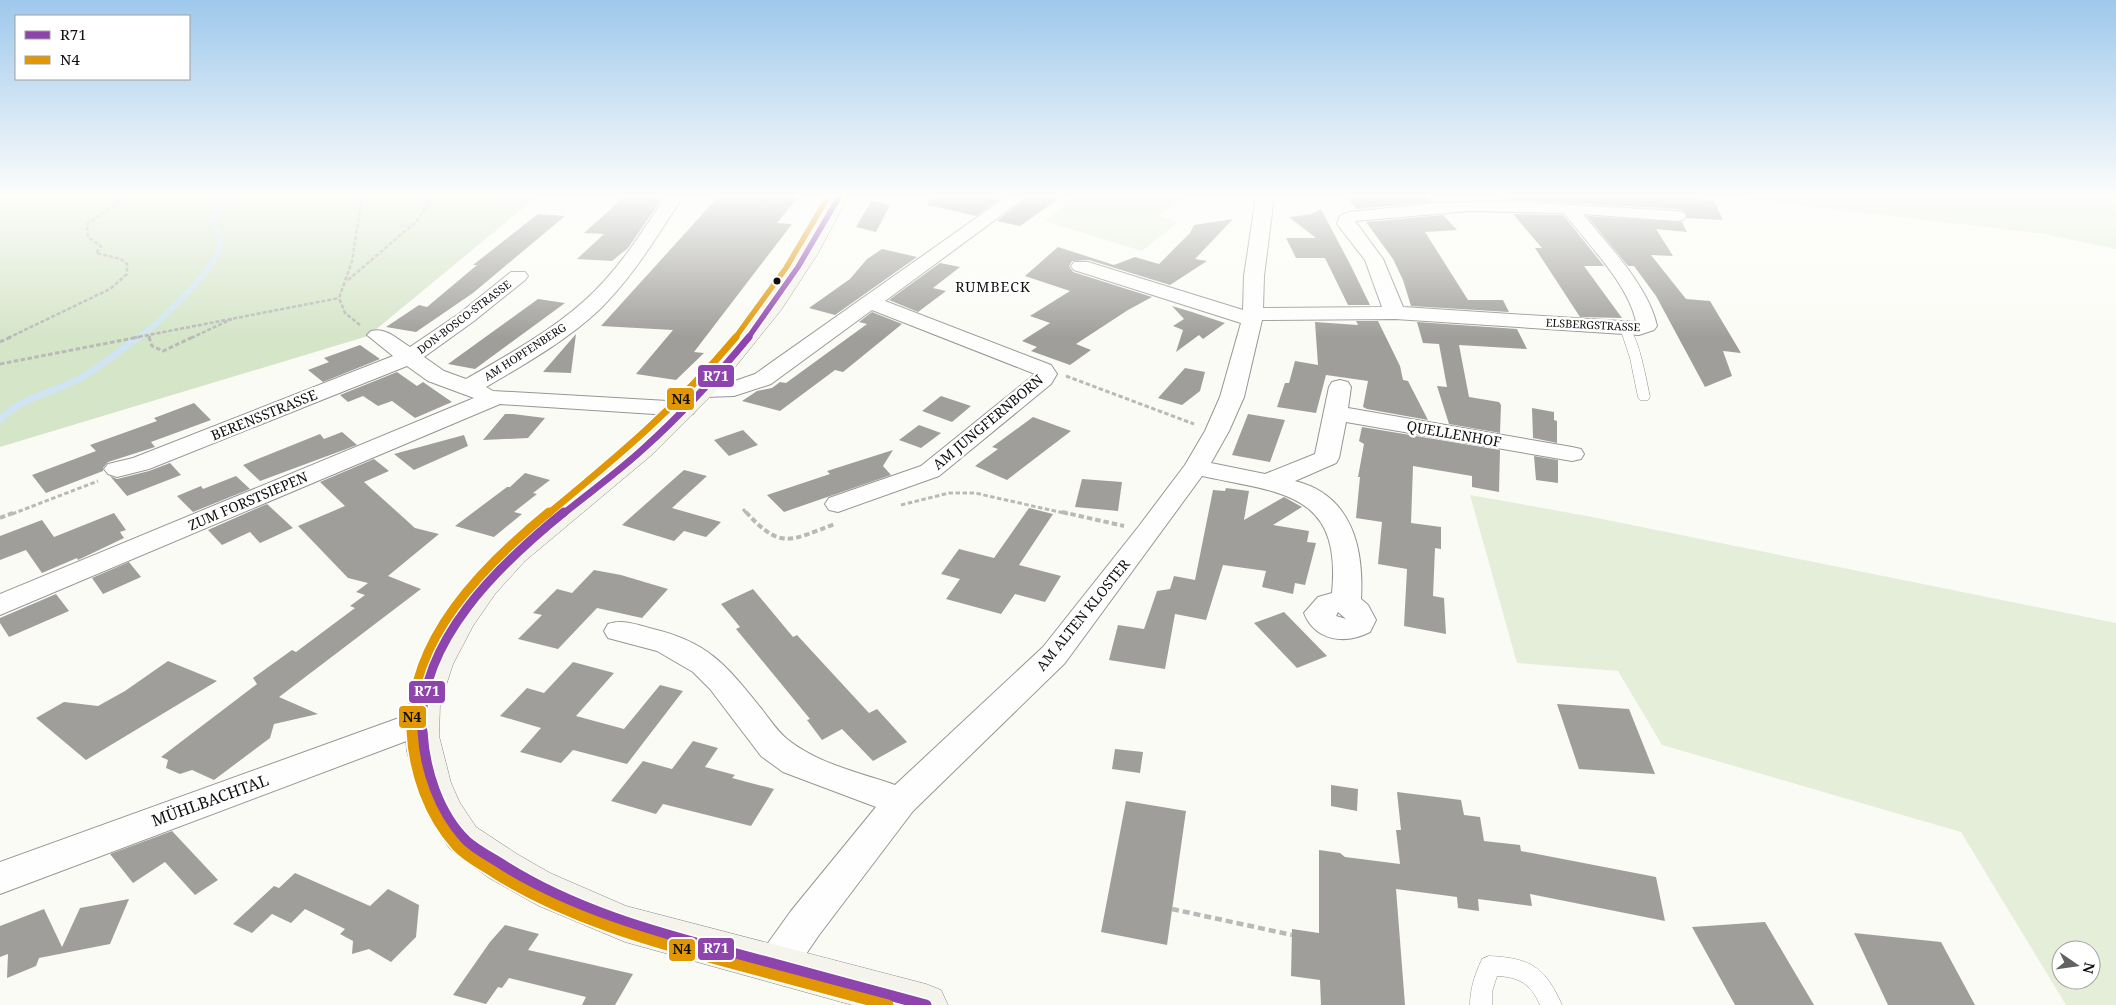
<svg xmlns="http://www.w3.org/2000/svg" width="2116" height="1005" font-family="'Noto Serif',serif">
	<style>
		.green { fill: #e4eed9; fill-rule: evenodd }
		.forest { fill: #d5e5c8 }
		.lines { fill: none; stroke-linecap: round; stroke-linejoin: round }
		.stream-far1 { stroke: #d0e5f1; stroke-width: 5.5 }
		.stream { stroke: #d0e5f1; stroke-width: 7 }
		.building { fill: #9f9e9b }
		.lane-casing { stroke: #969694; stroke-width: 1 }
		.street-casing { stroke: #969694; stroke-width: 2 }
		.secondary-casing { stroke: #8c8c8a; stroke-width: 1 }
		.path-far3 { stroke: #b9b9b8; stroke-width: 2.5; stroke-dasharray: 4 2; stroke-linecap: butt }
		.path-far2 { stroke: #b9b9b8; stroke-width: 3; stroke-dasharray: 4.5 2.5; stroke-linecap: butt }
		.path-far1 { stroke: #b9b9b8; stroke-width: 4; stroke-dasharray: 5.5 3; stroke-linecap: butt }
		.path { stroke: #b9b9b8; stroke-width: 4.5; stroke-dasharray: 7 4; stroke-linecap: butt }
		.lane { fill: #fefefe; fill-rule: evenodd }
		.street { fill: #fefefe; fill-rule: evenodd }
		.secondary { fill: #f4f3ec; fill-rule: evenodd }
		.bus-1-far3-casing { stroke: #fff; stroke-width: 8 }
		.bus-1-far2-casing { stroke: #fff; stroke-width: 10 }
		.bus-1-far1-casing { stroke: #fff; stroke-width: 12 }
		.bus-1-casing { stroke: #fff; stroke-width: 14 }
		.bus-2-far3-casing { stroke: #fff; stroke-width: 8 }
		.bus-2-far2-casing { stroke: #fff; stroke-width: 10 }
		.bus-2-far1-casing { stroke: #fff; stroke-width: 12 }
		.bus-2-casing { stroke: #fff; stroke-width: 14 }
		.bus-1-far3 { stroke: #8e44ad; stroke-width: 5.5 }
		.bus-1-far2 { stroke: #8e44ad; stroke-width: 7 }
		.bus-1-far1 { stroke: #8e44ad; stroke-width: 9 }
		.bus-1 { stroke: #8e44ad; stroke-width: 11 }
		.bus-2-far3 { stroke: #e09702; stroke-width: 5.5 }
		.bus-2-far2 { stroke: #e09702; stroke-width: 7 }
		.bus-2-far1 { stroke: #e09702; stroke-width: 9 }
		.bus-2 { stroke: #e09702; stroke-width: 11 }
		.bus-dot { fill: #101010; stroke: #fff; stroke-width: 2 }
		.labels { text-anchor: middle; stroke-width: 5; stroke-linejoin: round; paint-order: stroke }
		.far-street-label { font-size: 11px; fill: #101010; stroke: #fff }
		.far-quarter-label { font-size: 14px; letter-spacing: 1px; fill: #101010; stroke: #fff }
		.street-label { font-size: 14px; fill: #101010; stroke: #fff }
		.near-street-label { font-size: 16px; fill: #101010; stroke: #fff }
		.line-badge { stroke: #fff; stroke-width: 2 }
		.badge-label { font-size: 14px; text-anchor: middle; font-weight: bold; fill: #fff }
		.pale-badge-label { font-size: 14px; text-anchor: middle; font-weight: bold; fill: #111 }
	</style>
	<rect width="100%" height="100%" fill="#fbfbf6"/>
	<path class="green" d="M1076,197H1187L1159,216L1178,222L1142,251L1045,221Z
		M1725,197H2116V249L2039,233Z
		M1470,495L1587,516L2116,623V1005H2066L1961,832L1662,745L1618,671L1517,663ZM2061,950H2091V980H2061Z"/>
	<path class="forest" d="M0,197H570L567,199H534L368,336L0,447Z"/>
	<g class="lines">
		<path class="stream-far1" d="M138,338C157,325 217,267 220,246C222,239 215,227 212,220L227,197"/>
		<path class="stream" d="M0,420C21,396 56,393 82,377C102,366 120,350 139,337"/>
	</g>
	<path class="building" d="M624,197H663L628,248L612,261L577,259L604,234L584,233Z
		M718,197H798L777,223L792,224L694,352L704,353L676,380L636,374L673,330L601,326Z
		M929,197H1003L976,216L928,205Z
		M1028,197H1061L1020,226L997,221Z
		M1347,197H1427L1431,202L1356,209Z
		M1499,197H1696L1698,199L1714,201L1723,220L1687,218L1684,211L1677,209L1500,199Z
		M871,201L890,205L876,232L856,227Z
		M1321,209L1351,266L1370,305H1348L1325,258H1296L1286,238H1316L1289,217L1311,214Z
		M538,214L565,216L473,293L416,332L386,327L419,305L427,307L477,265H473Z
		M1513,214L1563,215L1604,266H1584L1622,318L1580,317L1535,248H1542Z
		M1443,215L1457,230L1425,232L1468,300H1503L1509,312L1411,306L1403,280L1393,259L1366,222Z
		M1587,216L1682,222L1687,232L1656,229L1673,256L1651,255L1686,299L1710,301L1741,353L1723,351L1732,376L1705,387L1656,296L1634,266H1628Z
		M1233,219L1195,259L1207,261L1170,285L1089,260L1072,261L1069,266L1073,272L1152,297L1128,310L1076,344L1091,350L1070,365L1031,351L1037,347L1022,341L1050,323L1030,316L1070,291L1025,276L1058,247L1114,265L1135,257L1159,264L1190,233L1194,225Z
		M882,249L917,257L835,315L809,308L850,279L867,259Z
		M940,263L960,267L933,288L946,291L918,312L889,300Z
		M538,299L565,303L475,369L448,364Z
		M1172,306L1192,312L1225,323L1203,339L1199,335L1176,352L1183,330L1173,326L1184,319Z
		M872,312L902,324L843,372L835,370L780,411L742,401L757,391L772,388L780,382L786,383L867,324L859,322Z
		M1356,321H1378L1400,366L1403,380L1408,381L1428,420L1367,409L1363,407L1368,381L1326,375L1316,413L1277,407L1285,383H1289L1295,361L1318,365L1315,322L1358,325Z
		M1417,322L1517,329L1527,349L1459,345L1469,397L1499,402L1501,405L1500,433L1449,424L1437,386L1447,387L1439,344L1423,343Z
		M576,334L571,373L543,372Z
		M360,345L380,359L323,382L308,370L329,362L324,358Z
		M1185,368L1205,372L1200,391L1182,405L1158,398Z
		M397,372L417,386L423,382L452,402L415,418L392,401L378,406L363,396L348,402L340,395Z
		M941,396L971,406L952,422L922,411Z
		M194,403L211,420L151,442L155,447L108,462L103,468V471L46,493L32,475L96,451L90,445L157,421L154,418Z
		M1532,408L1554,412V420L1557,421V443L1533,438Z
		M505,414H513L545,418L528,438L483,440Z
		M1248,414L1285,420L1270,462L1232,455Z
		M1033,417L1071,431L1007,480L975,466L998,449L992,447Z
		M919,425L941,433L921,448L899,440Z
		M1362,427L1500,450L1499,492L1472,487V476L1413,466L1411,523L1441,527V549L1435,548L1433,596L1444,598L1446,634L1404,626L1407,569L1378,564L1382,522L1356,518L1360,477H1358L1364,444L1359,441Z
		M743,430L758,445L729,456L714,440Z
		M342,432L357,445L260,481L243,465L320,434L324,439Z
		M464,435L468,446L414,470L394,454Z
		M893,450L883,466L891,475L784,512L767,495L830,474L827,471Z
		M1534,456L1558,460V483L1536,480Z
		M374,459L389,471L364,482L415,528L439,534L388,576L421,589L279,697L318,714L274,724L270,738L214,780L192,770L180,774L166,768L168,760L161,757L257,684L253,678L292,650L296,652L355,608L350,606L365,595L356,592L368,583L348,578L298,526L345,506L320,482Z
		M170,463L181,475L127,496L110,476L117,479L149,471Z
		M684,470L707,476L672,508L721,522L706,537L684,531L674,541L622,525Z
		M525,473L550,480L533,493L537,494L514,512L522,514L494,537L455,526L507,487H510Z
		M236,476L250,489L193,512L177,496L201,486L203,489Z
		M1082,479L1122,482L1118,511L1075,507Z
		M1226,488L1249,491L1244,520L1284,497L1302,507L1273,525L1309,531L1307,542L1316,543L1305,585L1295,583L1293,594L1262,587L1266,571L1223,565L1206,620L1175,614L1165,669L1109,660L1118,625L1144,629L1157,591L1170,589L1174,576L1195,580L1213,490L1225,491Z
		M267,504L293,528L260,543L250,532L222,545L208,530Z
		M1029,508L1053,514L1019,565L1061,576L1045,602L1015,594L1001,614L946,599L960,579L941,574L959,549L994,558Z
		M114,513L126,530L120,532L124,538L78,560L77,558L42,573L26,550L0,560V536L42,520L54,537Z
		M129,562L141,577L103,594L92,578Z
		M594,570L621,575L668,589L642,618L597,608L558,649L518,639L542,615L533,613L557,589L572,593Z
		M753,589L793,637L797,635L869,713L877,709L907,742L873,761L842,729L822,740L807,720L810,719L736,629L740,627L721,604Z
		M56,594L69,611L9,637L0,623V618Z
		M1284,612L1327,656L1297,668L1254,623Z
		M168,661L217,681L86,760L36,718L64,702L98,706L125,691Z
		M573,662L614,673L576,716L624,729L660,685L683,691L627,764L573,750L561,763L520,752L541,728L500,716L527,688L544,693Z
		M1557,704L1629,709L1655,774L1579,769Z
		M693,741L718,748L705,767L735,775L732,778L774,789L751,826L663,804L656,814L611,801L643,761L672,769Z
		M1115,749L1143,752L1140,773L1112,769Z
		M1331,785L1358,789L1357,811L1331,806Z
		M1397,792L1461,800L1464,815L1480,817L1484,841L1520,845L1521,851L1656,877L1665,921L1530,894L1532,906L1478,899L1479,911L1458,908L1457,897L1396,889L1405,1005H1321L1320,980L1291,976L1292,929L1319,933V850L1340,853L1345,857L1400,864L1396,830H1401Z
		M1126,801L1186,811L1167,945L1101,932Z
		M172,831L218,880L195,895L165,862L133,883L110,854Z
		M295,873L370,906L388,889L419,905L416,937L391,962L369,949L352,954L353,941L340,934L345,929L305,909L291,923L272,914L252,933L233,924L274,886L279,888Z
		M129,899L110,944L39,958L36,966L7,978L8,954L0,957V926L44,909L62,947L80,908Z
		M1765,922L1798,978L1814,1005H1735L1692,927Z
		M505,925L539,934L528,950L633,974L615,1005H582L586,997L509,978L502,988L498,987L486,1004L453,995L490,942Z
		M1854,933L1941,942L1975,1005H1888Z"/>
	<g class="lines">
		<defs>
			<path id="lane" d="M1625,325C1638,328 1647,384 1650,397L1648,400H1640L1638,397L1630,358L1620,328Z
				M1489,956C1531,958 1545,967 1562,1005H1540C1531,984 1519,977 1497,976L1492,992V1005H1470C1470,989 1475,974 1482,959Z"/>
			<path id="street" d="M665,197H683C657,236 633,277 599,310C566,341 525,364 486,387L493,391L685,402L693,404L697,409L693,414L685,416L500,404L0,615V594L474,398L428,381L407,366L149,469L117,477L108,474L104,469L108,464L133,458L393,356L367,335L371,331C386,327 397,339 410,347L460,313L511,272H525L528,276L525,280L474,321L424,357L444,371L466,379C506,356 548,333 583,302C617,272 641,234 665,197Z
				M1006,197H1026L885,301L1051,365L1057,374L1051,384L939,476L838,512L829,510L825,504L829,498L921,466L1035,374L872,310L771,384L734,396L704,397L696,395L693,390L696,385L732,382L755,374Z
				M1256,197H1274L1264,276L1263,308L1382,307L1365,260L1337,224L1340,216L1349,212L1436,203L1505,201L1677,211L1683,212L1686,216L1683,220L1677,221L1583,214C1608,245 1649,287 1657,326L1654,330L1639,335L1395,319L1262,320L1244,397L1229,431L1211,463L1265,474L1315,454L1329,387L1332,382L1340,380L1348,382L1351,387L1348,408L1572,447L1581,449L1584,454L1581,459L1572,461L1346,422L1339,458L1336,463L1295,481C1352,495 1364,548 1361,599L1368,605L1376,620L1370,632C1345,645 1315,641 1304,613L1318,597L1332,593C1342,492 1281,493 1202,476L1065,663L913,811L819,935L791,976L777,981L763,976L757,963L763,950L791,911L876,807L783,772L761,756L710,689L693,672L657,651L608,638L604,631L608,624C624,619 637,625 653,629C708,642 726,665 760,707C769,718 777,731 787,739C818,764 858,772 895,785L1043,647L1139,526L1185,465L1205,431L1220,397L1241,323L1074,270L1071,266L1074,262H1088L1243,310L1244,276ZM1470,211L1564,213C1587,243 1629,285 1636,322L1403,307L1383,259L1355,221ZM1338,612L1346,619L1336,616Z
				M421,710L433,713L437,722L433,731L0,894V862Z"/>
			<path id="secondary" d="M830,197H848L817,255L781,310L716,391L654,453L525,561L495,594L473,626L453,664L440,704L439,736L451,783L460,803L476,827L517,854L550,873L626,906L926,984L941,990L948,1005H852L625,942L539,906L489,878L450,849L433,824L421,799L407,752L404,722L412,684L431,643L461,596L485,566L505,548L622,453L700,381L763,305L797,255Z"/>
		</defs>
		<use href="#lane" class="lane-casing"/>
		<use href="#street" class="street-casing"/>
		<use href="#secondary" class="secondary-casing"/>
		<path class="path-far3" d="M348,280L417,221L432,197
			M360,325L345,313L339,298L352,261L362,197
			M149,336L150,338
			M8,338L110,289L127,274V264L121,259L96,253L101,246L88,237L87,224L126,197
			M133,338L339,298
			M191,338L232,319"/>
		<path class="path-far2" d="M149,337L152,346L163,351L193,337
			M0,342L11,337
			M0,364L139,337
			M1066,376L1194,424
			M901,505L949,493H975L1068,514
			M743,509L747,514
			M12,514L98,481"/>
		<path class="path-far1" d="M746,512C781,551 791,540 835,524
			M1062,512L1124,526
			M0,518L15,512"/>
		<path class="path" d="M1172,909L1292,935"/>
		<use href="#lane" class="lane"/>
		<use href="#street" class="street"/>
		<use href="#secondary" class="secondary"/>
		<defs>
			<path id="bus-1-far3" d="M748,338L798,267L839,197"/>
			<path id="bus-1-far2" d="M563,514C590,492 618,472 643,449C682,414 716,377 749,337"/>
			<path id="bus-1-far1" d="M422,732C417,642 500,564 564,512"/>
			<path id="bus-1" d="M422,731C424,769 438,814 466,841C477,851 492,858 504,866C574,910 653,932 733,953C797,970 862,988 926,1005"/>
			<path id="bus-2-far3" d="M735,338L786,268L828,197"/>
			<path id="bus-2-far2" d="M548,514C617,457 678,406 736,337"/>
			<path id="bus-2-far1" d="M412,732C407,641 484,565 549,512"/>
			<path id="bus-2" d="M412,731C414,772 429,815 457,846C468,858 484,865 497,874C568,918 647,940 727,962C780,976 834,991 888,1005"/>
		</defs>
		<use href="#bus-1-far3" class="bus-1-far3-casing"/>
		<use href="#bus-1-far2" class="bus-1-far2-casing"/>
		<use href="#bus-1-far1" class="bus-1-far1-casing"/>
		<use href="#bus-1" class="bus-1-casing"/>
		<use href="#bus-2-far3" class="bus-2-far3-casing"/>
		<use href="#bus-2-far2" class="bus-2-far2-casing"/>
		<use href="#bus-2-far1" class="bus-2-far1-casing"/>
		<use href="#bus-2" class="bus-2-casing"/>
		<use href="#bus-1-far3" class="bus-1-far3"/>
		<use href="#bus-1-far2" class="bus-1-far2"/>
		<use href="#bus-1-far1" class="bus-1-far1"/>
		<use href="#bus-1" class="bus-1"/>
		<use href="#bus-2-far3" class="bus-2-far3"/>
		<use href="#bus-2-far2" class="bus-2-far2"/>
		<use href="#bus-2-far1" class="bus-2-far1"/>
		<use href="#bus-2" class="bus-2"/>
	</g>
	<linearGradient id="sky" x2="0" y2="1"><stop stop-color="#9ec8ec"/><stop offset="0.58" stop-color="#fdfdfb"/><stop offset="1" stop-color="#fdfdfb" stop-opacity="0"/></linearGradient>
	<rect width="2116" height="338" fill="url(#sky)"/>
	<circle class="bus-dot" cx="777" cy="281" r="4.5"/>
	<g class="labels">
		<g class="far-street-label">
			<text transform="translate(464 317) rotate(-37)" y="4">DON-BOSCO-STRASSE</text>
			<text transform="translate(1593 325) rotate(3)" y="4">ELSBERGSTRASSE</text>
			<text transform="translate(525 352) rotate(-33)" y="4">AM HOPFENBERG</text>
		</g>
		<g class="far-quarter-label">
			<text x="993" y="292">RUMBECK</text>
		</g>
		<g class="street-label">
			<text transform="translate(264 415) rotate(-22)" y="5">BERENSSTRASSE</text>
			<text transform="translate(988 422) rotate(-40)" y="5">AM JUNGFERNBORN</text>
			<text transform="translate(1454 434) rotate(10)" y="5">QUELLENHOF</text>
			<text transform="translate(248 501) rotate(-23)" y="5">ZUM FORSTSIEPEN</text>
			<text transform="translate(1083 615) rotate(-51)" y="5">AM ALTEN KLOSTER</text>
		</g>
		<g class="near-street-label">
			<text transform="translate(210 800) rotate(-20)" y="6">MÜHLBACHTAL</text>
		</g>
	</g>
	<g class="line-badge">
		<rect x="697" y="364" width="38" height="24" rx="5" fill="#8e44ad"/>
		<rect x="666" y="387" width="29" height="24" rx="5" fill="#e09702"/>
		<rect x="408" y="680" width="38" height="24" rx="5" fill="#8e44ad"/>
		<rect x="398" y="705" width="29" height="24" rx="5" fill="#e09702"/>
		<rect x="697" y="937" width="38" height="24" rx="5" fill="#8e44ad"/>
		<rect x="668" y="938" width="28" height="24" rx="5" fill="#e09702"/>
	</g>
	<g class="badge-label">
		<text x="716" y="381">R71</text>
		<text x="427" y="696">R71</text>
		<text x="716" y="953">R71</text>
	</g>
	<g class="pale-badge-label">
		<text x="681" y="404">N4</text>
		<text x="412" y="722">N4</text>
		<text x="682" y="954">N4</text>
	</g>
	<rect x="15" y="15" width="175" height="65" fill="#ffffff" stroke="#9f9f9f"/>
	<rect x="25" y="31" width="25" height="8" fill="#8e44ad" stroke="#9f9f9f"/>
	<text x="60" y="40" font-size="15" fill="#101010">R71</text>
	<rect x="25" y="56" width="25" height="8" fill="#e09702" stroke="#9f9f9f"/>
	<text x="60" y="65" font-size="15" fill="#101010">N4</text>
	<g transform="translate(2076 965) rotate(103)"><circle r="24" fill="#ffffff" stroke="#9f9f9f"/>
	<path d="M0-4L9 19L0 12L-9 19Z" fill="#626260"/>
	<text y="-8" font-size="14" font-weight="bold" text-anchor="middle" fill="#101010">N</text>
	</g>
</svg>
